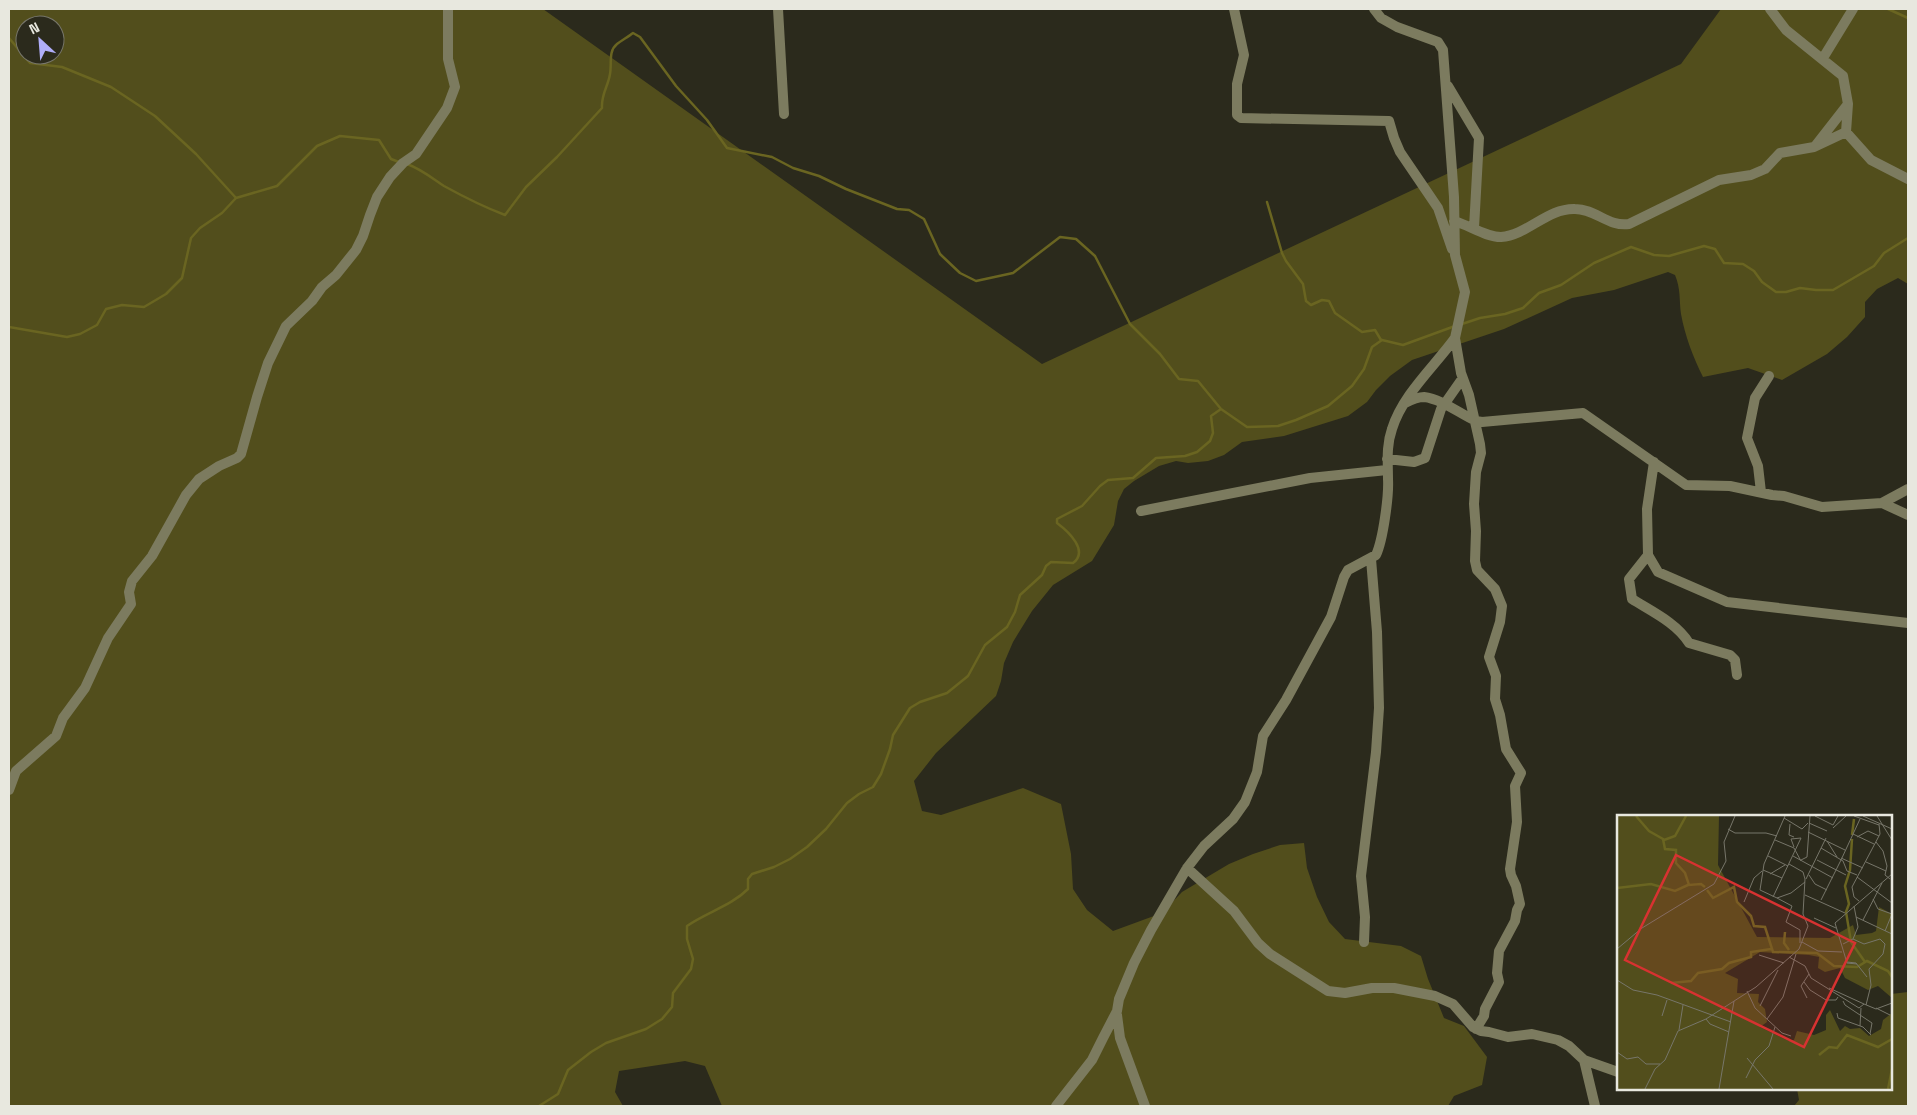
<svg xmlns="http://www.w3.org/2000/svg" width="1917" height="1115" font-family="'Space Grotesk',sans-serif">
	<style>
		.green { fill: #524e1c; fill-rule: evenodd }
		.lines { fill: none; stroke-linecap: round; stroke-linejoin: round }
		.stream { stroke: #6a6521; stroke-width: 2.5 }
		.minor { stroke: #7c7b5f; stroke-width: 10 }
		.inset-river { fill: none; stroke: #6a6521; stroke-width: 2.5 }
		.inset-road { fill: none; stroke: #77766a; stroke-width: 1 }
		.view { fill: #d73231; fill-opacity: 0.15; stroke: #d73231; stroke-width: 2.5 }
		.inset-edge { fill: none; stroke: #e8e8df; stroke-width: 2.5 }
	</style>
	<rect width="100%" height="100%" fill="#2b2a1c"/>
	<path class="green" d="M9,9H543L1042,364L1681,64L1721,9H1908V284L1898,278L1877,289L1865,302V317L1847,337L1827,354L1782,380L1748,368L1703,377C1693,357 1685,336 1681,314C1679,299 1681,290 1675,275L1668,272L1614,290L1572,298L1504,329L1412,360L1390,376L1376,390L1367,402L1348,416L1284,436L1242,442L1224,455L1208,461L1188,463L1176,461L1159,466L1134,481L1124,489L1118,501L1114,525L1092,561L1053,585L1032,611L1013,642L1004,663L1001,681L996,696L936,753L914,781L922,811L941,815L1023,788L1061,804L1071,854L1073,889L1087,910L1113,931L1162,913L1182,892L1229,864L1253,854L1280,845L1304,843L1307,868L1317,897L1329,922L1345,939L1401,946L1421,956L1428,979L1444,1018L1464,1026L1487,1057L1482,1085L1454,1096L1448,1106H722L705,1066L685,1061L619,1071L615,1092L623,1106H9ZM25,25H55V55H25Z
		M1908,992V1106H1794L1799,1100L1797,1089H1891V994Z"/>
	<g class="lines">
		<path class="stream" d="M1888,9L1908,18
			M9,38L30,63L62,67L111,87L155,116L196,154L236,198L277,186L317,146L340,136L379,140L391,159L399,162
			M407,164C421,169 432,178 444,186C464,197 484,207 505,215L526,187L557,157L602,108C601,94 608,87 610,74C612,64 608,51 617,44C622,40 628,37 633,33L640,37L676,86L707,120L727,148L772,157L793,168L819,176L846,189L897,209L909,210L924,219L940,254L960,273L976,281L1013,273L1060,237L1076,239L1095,256L1130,324L1160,354L1179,379L1198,381L1221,409L1247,427L1278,426L1296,420L1328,406L1352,386L1364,369L1372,347L1382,340L1403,345L1455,326
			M1267,202L1282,253L1286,261L1303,284L1306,301L1311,305L1322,300L1329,301L1335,313L1362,332L1375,330L1381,340
			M1462,324L1480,318L1505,314L1523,308L1539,293L1561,285L1594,263L1631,247L1654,255L1669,256L1704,246L1715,249L1724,263L1743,264L1754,271L1762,282L1776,292H1786L1800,288L1816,290H1833L1874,266L1884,253L1908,238
			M9,327L67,337L80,334L97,325L106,309L122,305L144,307L166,294L182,278L191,238L200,228L222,213L236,198
			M539,1106L558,1094L568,1070L591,1052L606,1043L646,1029L662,1019L672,1007L673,993L691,969L693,959L687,939V926C707,912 731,906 748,889V879L752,874L774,867L790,859L807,847L826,829L847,803L859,794L873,787L881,774L890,749L893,735L910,708L920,702L947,693L968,676L985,645L1007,627L1015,612L1020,595L1042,575L1046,566L1051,562L1073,563C1089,551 1069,532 1057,523V519L1082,506L1100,486L1108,480L1133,478L1156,458L1185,456L1197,452L1210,441L1213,433L1211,416L1221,409"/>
		<path class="minor" d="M778,9L784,114
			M1234,9L1244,55L1237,84V115L1241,118L1389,121L1394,138L1400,152L1438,208L1452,249
			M1770,9L1786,30L1843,76L1848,104L1846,132L1871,160L1908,179
			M1823,58L1853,9
			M1448,86L1479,138L1474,228
			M1816,145L1848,104
			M1454,221C1469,225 1485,237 1501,237C1528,235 1547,208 1575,209C1596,209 1608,227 1629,224L1719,180L1751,175L1765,169L1780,153L1814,147L1846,132
			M1455,338L1461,373L1469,395L1480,444L1481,453L1476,472L1474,504L1476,531L1475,561L1477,570L1495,589L1502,606L1500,622L1489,657L1496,676L1495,699L1500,715L1506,749L1521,773L1515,786L1517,822L1510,869L1511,875L1516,886L1520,904L1517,910L1515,921L1499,951L1497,973L1499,982L1485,1009L1484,1016L1476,1029
			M1405,403C1411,400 1418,397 1424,397C1442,399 1460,414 1476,421L1482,422L1583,413L1686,485L1730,486L1772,495L1784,496L1822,507L1882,503L1908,515
			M1387,459L1414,462L1425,458L1441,409L1462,379
			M1654,462L1647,509L1648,555L1629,579L1632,599C1651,611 1677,623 1689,643L1730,655L1735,660L1737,675
			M1761,492L1758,466L1747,438L1755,398L1769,376
			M1882,503L1908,489
			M1141,511L1310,478L1387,470
			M1648,555L1658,572L1727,602L1908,623
			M9,790L16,771L56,736L63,718L85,688L108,638L131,604L129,592L132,581L152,556L186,495L199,479L219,466L237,458L241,454L257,397L268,363L286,326L312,301L322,287L336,275L356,250L363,236L370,215L377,197L390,177L403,163L416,154L447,108L455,87L448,59V9
			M1187,868L1234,911L1258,943L1270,954L1328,991L1345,993L1372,988H1394L1435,996L1453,1004L1473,1027L1481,1031L1489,1032L1508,1037L1532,1034L1558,1040L1569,1046L1584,1060L1618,1072
			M1364,942L1365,917L1361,876L1376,752L1379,708L1377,632L1371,559
			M1117,1015L1120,1038L1145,1106
			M1584,1060L1595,1106
			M1056,1106L1092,1060L1103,1038L1117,1011L1119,999L1134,963L1151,930L1187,868L1204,846L1233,819L1245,802L1257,772L1263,736L1286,700L1331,617L1344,577L1348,570L1376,555C1383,540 1389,496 1388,479C1388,462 1386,446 1392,429C1403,394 1434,367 1455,338L1465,292L1455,255L1454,197L1443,50L1438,42L1397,27L1381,18L1374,9"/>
	</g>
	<g transform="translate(1617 815)">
		<rect width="275" height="275" fill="#2b2a1c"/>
		<path d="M0,1H102L101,50L140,122L213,123L236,110L239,120L255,118L259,116L262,92L275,99V183L261,171L251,175L228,163L223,153L208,157L201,153L202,142L192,140L143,137L108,158L121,164L120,178L142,179L141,187L148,194L150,207L143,212L172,226L177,225L180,216L197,220L209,215V200L213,195L223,216L228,211L233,214L243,213L252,221L264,214L266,205L275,198V274H0Z" fill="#524e1c"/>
		<path class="inset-river" d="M19,1L32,16L46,24L48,34L59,35V48L68,58L72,70L84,69L88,72M235,20L237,4M235,24L233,55L228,71L232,89L229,97L234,127L248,147M47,25L58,21L69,1M0,73L34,69L58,76L71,70M90,75L96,83L117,72L120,87L134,101L137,111L148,112L156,137L200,138L217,151L240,152L250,146L271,156L275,162M168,117L167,128L172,135M54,168L74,166L81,158L105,154L112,148L134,142V137L154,134M202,240L212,232L220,233L230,220L261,232L275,224M271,274L275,254"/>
		<path class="inset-road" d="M168,1L147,49L143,75L160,83L174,78L188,67M198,1L216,10L221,1M237,1L262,10M246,1L275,14M260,1L275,25M167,3L185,14L191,8M192,8L210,16M173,9L172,20L177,22M216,13L229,1M111,14L118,18H149L160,21M191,17L228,35M236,19L257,29M240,22L251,16L262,21M158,25L177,33L184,46M210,26L220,42M259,27L266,36L270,51L268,60L273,64M177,32L174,24L184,23M204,33L226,46L230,56L240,60M151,41L171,51M176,41L216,63M224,43L246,53M184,45L190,42L193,1M200,45L229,60M224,45L243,4M249,47L269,56M146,55L165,63M153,59L168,50M192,60L198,69L210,75M240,62L275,88M189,64L209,23M188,80L228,98M156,82L184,23M160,83L175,91L169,107L183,115V128M256,84L261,94L275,99L268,116M204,85L224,45M242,86L237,82L235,72L263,19L262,9M127,87L137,63L145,56M239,102L275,119M197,103L219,113M246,105L265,68M236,124L241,112L237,91M185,127L201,136L225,137M226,129L236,124L247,129L263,124L268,129L266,139L252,154L254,170L249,190M0,134L25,113L97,69L109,46L107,27L118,1M142,140L167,148M172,142L188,151L194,163L242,193L247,189L259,194L275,188M230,147L239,148L250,162M240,149L230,148L218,108L275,59M0,165L16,175L40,180L114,207M187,167L193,175L209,185H219L221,182M212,173L247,189M130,176L138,193L165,218L174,221M190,183L184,171L192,159M226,186L228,190L255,208L253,219M143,191L161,155M259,193L273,200M220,198L221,203L246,212L254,220M45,201L50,185M89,204L93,209L112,217M150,204L166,182L179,139M243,211L244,193M62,215L66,190M0,237L10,244L21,242L29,249H43M130,243L156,274M129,263L138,245L152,231L158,212M28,274L38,254L48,245L61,216L89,204L139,172L182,134L191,111L186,99L188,64L186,57L172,49M102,274L117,186"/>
		<path class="view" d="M59,40L238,128L187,232L8,145Z"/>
		<rect width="275" height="275" class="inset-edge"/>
	</g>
	<rect width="1917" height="1115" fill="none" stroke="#e8e8df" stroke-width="20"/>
	<g transform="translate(40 40) rotate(334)"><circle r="24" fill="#2b2a1c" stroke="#77766a"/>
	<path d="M0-4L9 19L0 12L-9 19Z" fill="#b0aefa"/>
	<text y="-8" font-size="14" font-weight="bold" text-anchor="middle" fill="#e8e8df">N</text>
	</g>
</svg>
